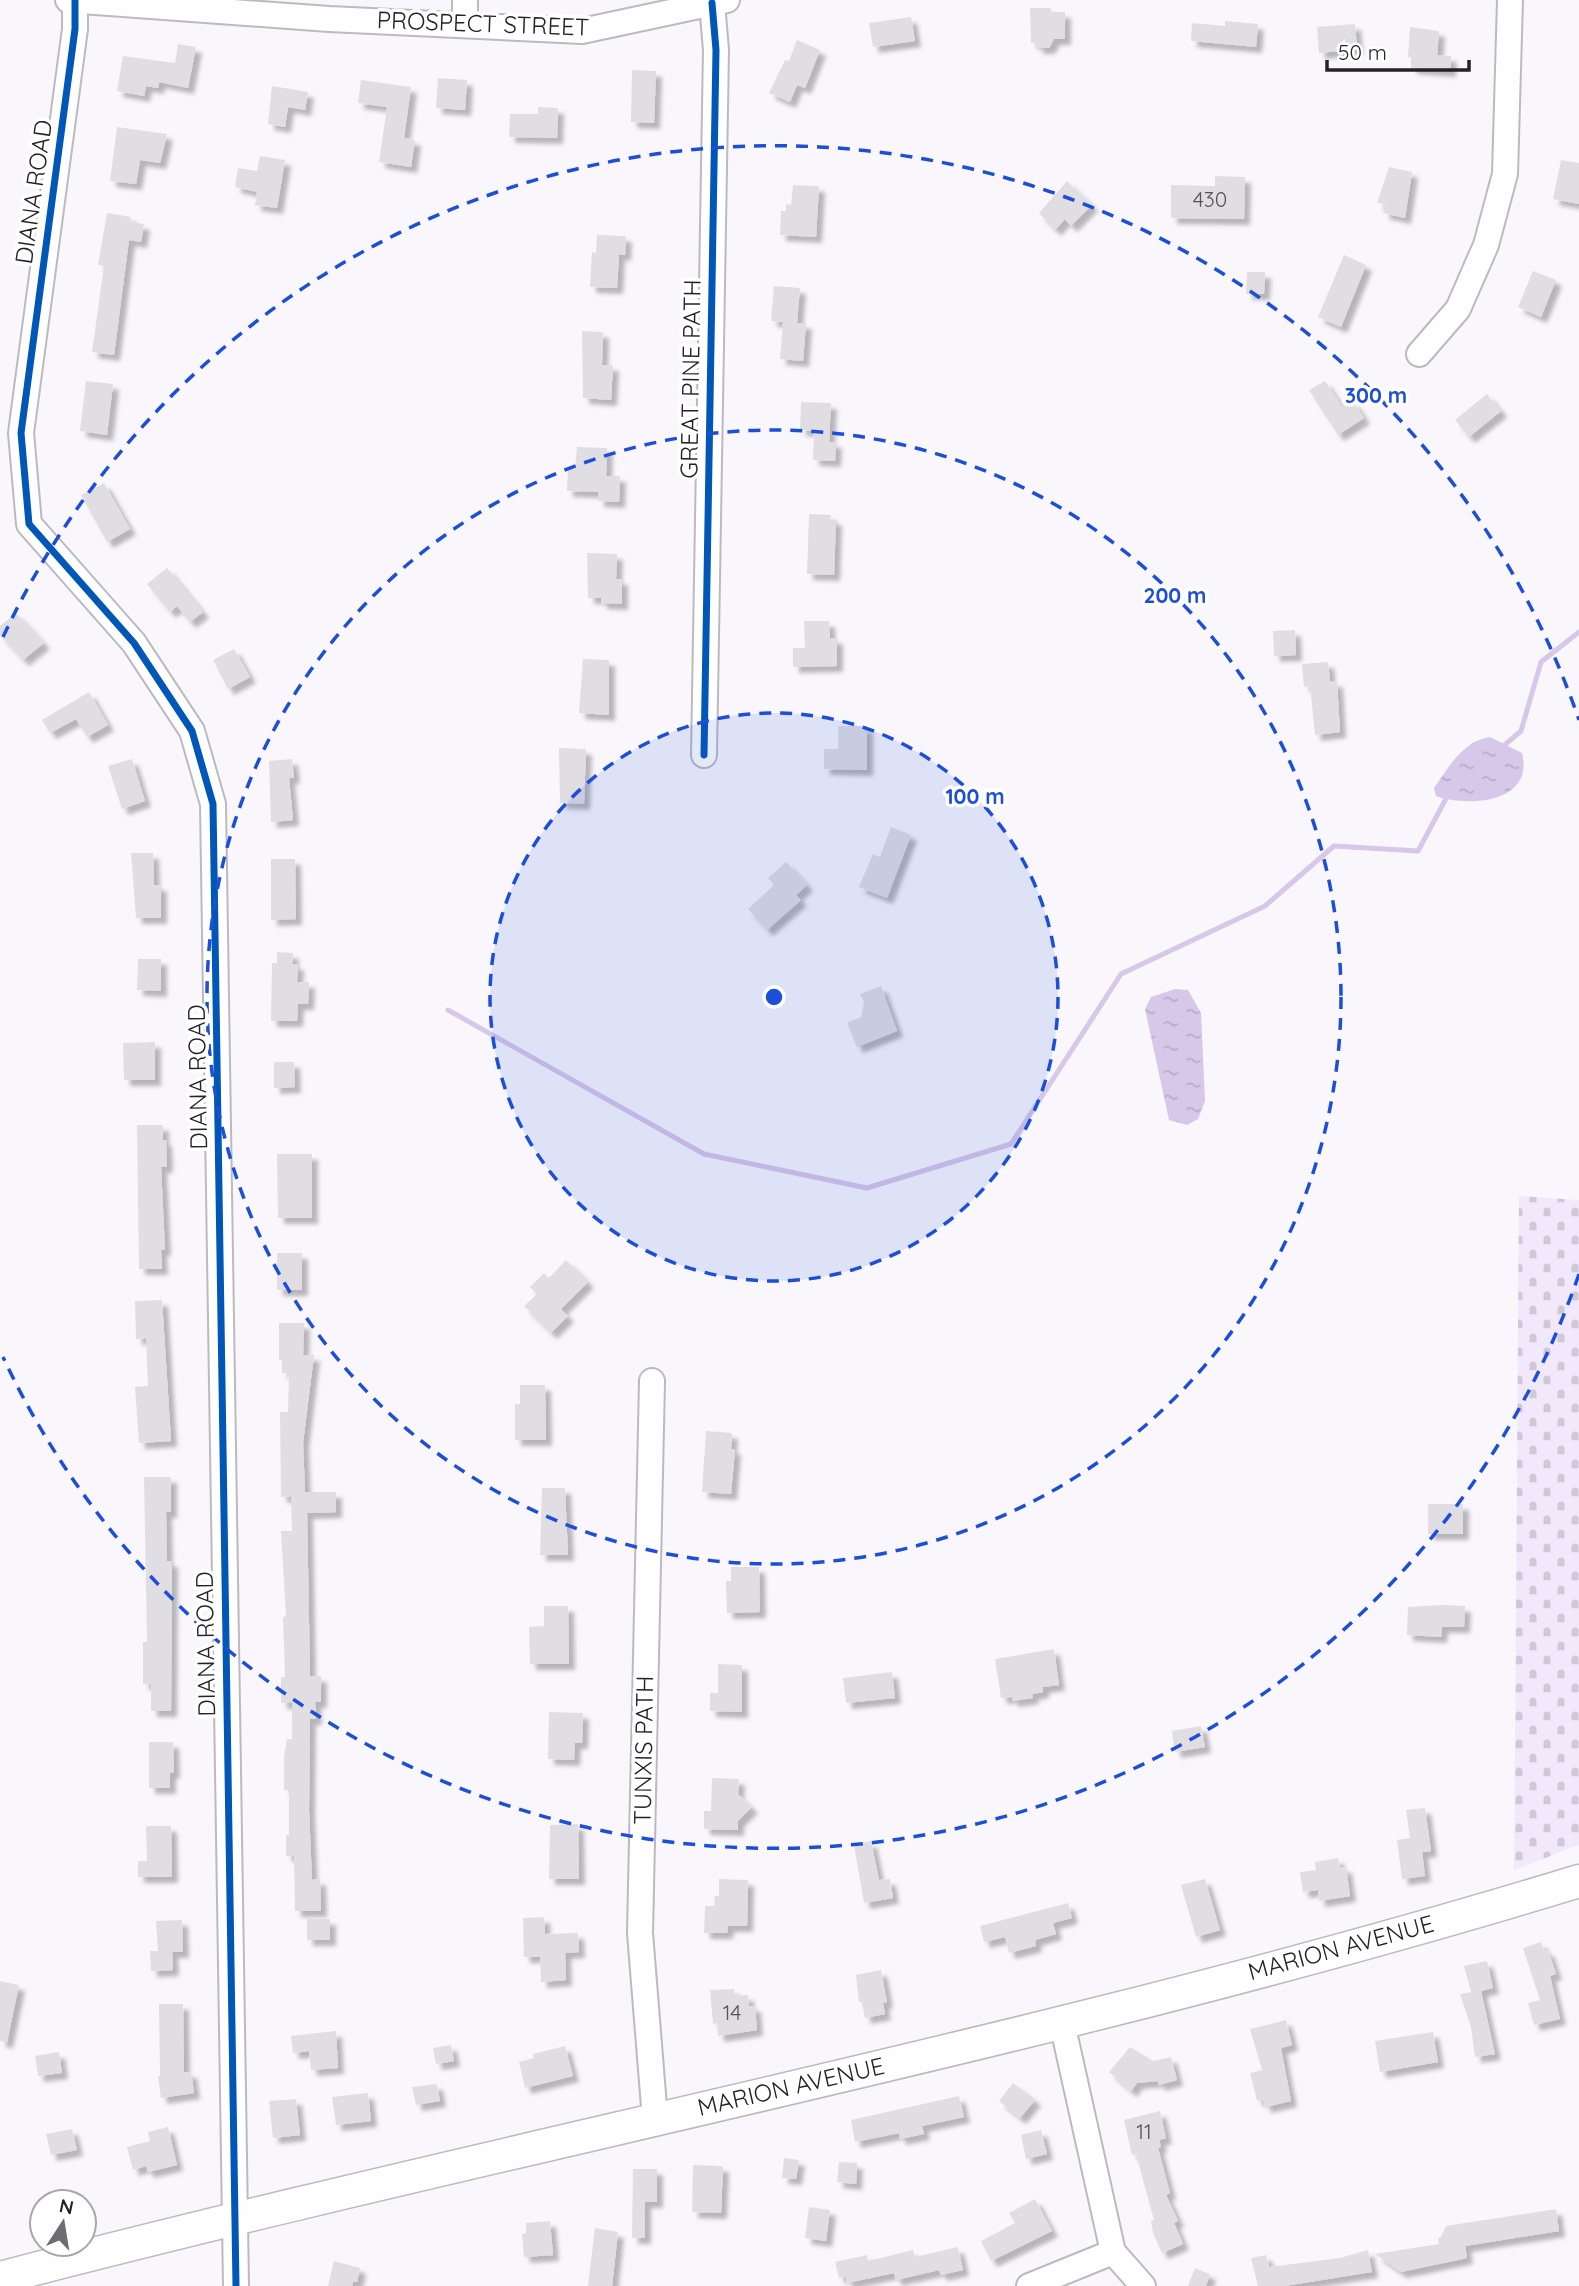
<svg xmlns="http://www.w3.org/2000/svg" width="1579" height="2286" font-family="Quicksand,sans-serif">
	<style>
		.cemetery { fill: url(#cemetery-stones) }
		.water { fill: url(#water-ripples) }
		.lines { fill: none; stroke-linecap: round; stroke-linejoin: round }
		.stream { stroke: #d7c7e8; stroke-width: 5 }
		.building { fill: #e0dee3; filter: url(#shadow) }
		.minor-casing { stroke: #bcbabf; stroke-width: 28 }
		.major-casing { stroke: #bcbabf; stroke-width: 35 }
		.minor { stroke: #fefeff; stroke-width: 24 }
		.major { stroke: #fefeff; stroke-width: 32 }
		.cycleway-casing { stroke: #fff; stroke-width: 11 }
		.cycleway { stroke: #0057b8; stroke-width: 7 }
		.ring { fill: none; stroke: #1d4ed8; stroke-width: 3.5; stroke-dasharray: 12 9 }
		.labels { text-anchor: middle; stroke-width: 7; stroke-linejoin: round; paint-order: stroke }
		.number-label { font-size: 21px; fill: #555358 }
		.street-label { font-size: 24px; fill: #242227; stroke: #fff }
		.centre { fill: #1d4ed8; stroke: #fff; stroke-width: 3.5 }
		.ring-label { font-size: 21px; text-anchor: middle; font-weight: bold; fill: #1d4ed8; stroke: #fff; stroke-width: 7; stroke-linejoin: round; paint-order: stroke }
	</style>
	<defs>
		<pattern id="cemetery-stones" width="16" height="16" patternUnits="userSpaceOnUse" patternTransform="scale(1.75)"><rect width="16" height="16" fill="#f1e9fb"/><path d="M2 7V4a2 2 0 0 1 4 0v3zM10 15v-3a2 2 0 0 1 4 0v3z" fill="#cec8d7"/></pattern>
		<pattern id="water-ripples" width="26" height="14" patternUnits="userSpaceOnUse" patternTransform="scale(1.75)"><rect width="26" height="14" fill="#d7c7e8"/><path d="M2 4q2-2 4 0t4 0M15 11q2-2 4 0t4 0" fill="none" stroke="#b8abc7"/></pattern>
		<filter id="shadow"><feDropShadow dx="6" dy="6" stdDeviation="2" flood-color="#0004"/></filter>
	</defs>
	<rect width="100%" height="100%" fill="#f9f7fc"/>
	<path class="cemetery" d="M1519,1196L1579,1200V1845L1514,1870Z"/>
	<path class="water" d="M1490,737L1522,753C1535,804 1466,807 1436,796L1434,788C1448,768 1464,740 1490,737Z
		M1175,989L1188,990L1201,1013L1205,1101L1198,1119L1187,1125L1169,1120L1145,1009L1151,997Z"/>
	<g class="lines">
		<path class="stream" d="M1502,747L1521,731L1541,662L1579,632
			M448,1010L704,1154L867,1188L1011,1144L1121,974L1265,906L1334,846L1418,851L1448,795"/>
	</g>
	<path class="building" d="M1030,8H1051V12H1065V39H1054L1049,48H1037V43H1031Z
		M911,17L915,41L873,47L869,23Z
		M1225,21L1258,24L1256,47L1191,41L1192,23L1225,26Z
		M1355,24L1357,49L1319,53L1317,27Z
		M1410,27L1439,31L1437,55L1451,56L1450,71L1411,68V57H1408Z
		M797,40L820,50L805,88L797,85L790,102L769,93L785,60L789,61Z
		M178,44L196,47L188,88L159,82L158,88L146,86L144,96L117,91L123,56L175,63Z
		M632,70L656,71L654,123L631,122Z
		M438,78L467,80L465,110L436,108Z
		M361,80L411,87L404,138L415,140L411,167L379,162L387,107L358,103Z
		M272,86L308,92L305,110L288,107L285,127L268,124Z
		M538,107L558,108L557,138L509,137L510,114H538Z
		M117,127L167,134L160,163L140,160L136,184L110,181Z
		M260,156L285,160L277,208L255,205L257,192L235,187L238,168L257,171Z
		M1561,160L1579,163V204L1553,199Z
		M1389,167L1412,172L1405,218L1383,213L1385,204L1377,203Z
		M1215,176L1245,177L1244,219L1171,218V185L1215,186Z
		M1067,181L1092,205L1071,226L1065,219L1055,230L1039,213Z
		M793,185L819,186L816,237L780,235L781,211H786V204L791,205Z
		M107,213L131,217L130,222L144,224L141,242L129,240L114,355L92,352L104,266L98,265Z
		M597,235L626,236L625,255L619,254L617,288L590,287L592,252L596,253Z
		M1344,255L1366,265L1341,327L1318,317Z
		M1533,271L1556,280L1541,317L1518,307Z
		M1247,272H1265L1264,294H1246Z
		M774,286L800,288L797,323H806L803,361L780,359L783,322L771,321Z
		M582,331L603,332L602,365H613L611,400L583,398Z
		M86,381L113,384L107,435L80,431Z
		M1325,381L1342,407L1353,401L1364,418L1338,435L1309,390Z
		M1487,394L1501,411L1469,437L1455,420Z
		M801,402L831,403L829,442H836L835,461L813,460L814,431L800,430Z
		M577,447L607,448L606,476H620L619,502L598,501V492L567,491L568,469H575Z
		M104,483L130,529L107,542L81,495Z
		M809,514L831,515L830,519L836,520L834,575L807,574Z
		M587,553L617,554L616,579H622V604L601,603V598H588Z
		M167,568L203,612L190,622L177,606L170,612L147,584Z
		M16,613L44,643L23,660L0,635V626Z
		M804,621H829L830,638H837V666L793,667V648H805Z
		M1295,630L1296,655L1274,656L1273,631Z
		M234,649L250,677L228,689L213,660Z
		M583,659L609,660V715L579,713Z
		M1328,662L1330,682L1337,681L1340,732L1315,735L1310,686L1304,687L1302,664Z
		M89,692L108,725L87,737L76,719L50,733L42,720Z
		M838,726H867V770L824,769V749H838Z
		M559,748L586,749L584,804L560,803Z
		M132,759L145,801L122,809L108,766Z
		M292,759L294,778H289L293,820L271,822L269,761Z
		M891,827L911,835L887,898L859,887L873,854L880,857Z
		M131,853H153L154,885H161V918H136Z
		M271,859H295L296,919L271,920Z
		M786,862L807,885L796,895L801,900L767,930L748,909L774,885L768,878Z
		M277,952L293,953L292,964H298L297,982H309L308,1004H298L297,1021H271L272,963H277Z
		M138,959H161V991L137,990Z
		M881,986L897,1031L857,1047L847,1023L861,1017L864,1002L860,994Z
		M155,1042V1080H124L123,1043Z
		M274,1062H294L295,1087L274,1088Z
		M137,1125H163V1140H166L167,1167H161L165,1250H161L162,1269H139Z
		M277,1154H312V1218H278Z
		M277,1253H302V1290H277Z
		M566,1260L588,1282L561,1309L568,1316L551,1333L524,1306L537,1294L530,1287L544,1273L549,1278Z
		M162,1300L171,1441L139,1443L135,1387L148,1386L146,1338L136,1339L135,1301Z
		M279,1323H304L303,1355H314L303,1443L305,1492H336V1512L307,1513L310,1676H321V1702H315L316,1719H310L309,1810L312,1880L320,1879L321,1911H295L294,1856H286V1835H289V1790H284V1756L287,1739H292V1703H281V1677H285L283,1617L286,1616L281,1531H292L291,1496L281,1497L280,1412H288L289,1373H282V1360H279Z
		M520,1385H545L546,1440H515V1404H520Z
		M706,1431L732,1433L731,1449H735L731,1494L702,1492Z
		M144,1477H171V1512H166L167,1561H172L171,1711H151V1684H143V1642H147Z
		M542,1488H565L568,1555H540Z
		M1428,1504H1463V1534H1428Z
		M731,1567H759L760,1612L727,1613L726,1581H731Z
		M1444,1605L1465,1606L1464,1627H1442L1441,1637L1407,1635L1408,1607Z
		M544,1606H568L569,1664H530L529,1627L544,1626Z
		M1054,1649L1059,1685L1043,1687V1692L1032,1694L1033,1698L1012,1701V1697L1001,1698L995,1659Z
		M718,1664L742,1665V1712L710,1711V1693H718Z
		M892,1672L895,1698L846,1703L843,1678Z
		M549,1712L583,1713L582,1743H575L574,1760L548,1759Z
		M1201,1726L1205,1747L1175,1752L1172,1731Z
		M149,1742H173L174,1772L170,1773V1788H149Z
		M712,1778L739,1779L738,1794L752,1807L738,1821V1830L704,1829V1811H711Z
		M1425,1808L1431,1851L1422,1852L1425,1876L1402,1879L1397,1840L1410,1838L1406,1810Z
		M578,1824L579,1879H549L550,1825Z
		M146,1826H171L172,1877H138V1861H147Z
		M871,1841L879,1880L890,1879L893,1898L864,1903L854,1845Z
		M1338,1858L1340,1868L1346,1867L1350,1896L1319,1901L1318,1890L1303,1892L1300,1872L1316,1870L1315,1862Z
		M719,1879L748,1880L747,1926H728L727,1933H704L705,1906H714L715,1896H719Z
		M1205,1879L1220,1930L1196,1937L1181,1885Z
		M1068,1903L1072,1918L1053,1923L1056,1934L1035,1940L1036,1946L1009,1953L1005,1937L984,1942L980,1926Z
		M544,1917L545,1934L578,1933L579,1952L565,1953L566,1980L541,1982L540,1957H524L523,1918Z
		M307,1919H330V1940H307Z
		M182,1920L183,1952H172L173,1970L151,1971L150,1951H158L156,1921Z
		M1541,1942L1544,1951L1548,1950L1556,1974L1550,1976L1560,2019L1534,2025L1528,2003L1540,2000L1523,1948Z
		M1487,1961L1493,1988L1481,1991L1495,2054L1475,2057L1471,2027L1460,1994L1471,1992L1464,1966Z
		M881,1970L887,2002L883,2003L885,2014L865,2018L862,2002H859L856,1975Z
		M0,1981L19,1985L7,2042L0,2041Z
		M734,1989V1996L748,1995L749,2006H755L757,2030L718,2036L717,2023L713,2024L710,1990Z
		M159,2004H183L184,2072H191L194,2093L161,2098L158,2076H160Z
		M1286,2020L1292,2045L1281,2048L1291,2101L1265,2107L1263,2099L1257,2101L1250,2073L1262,2070L1250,2029Z
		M336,2031L338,2068L311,2070L309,2051L293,2053L291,2036Z
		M1433,2032L1438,2062L1380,2072L1375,2041Z
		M451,2045L454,2061L436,2064L433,2048Z
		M565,2046L573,2076L525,2088L519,2062L534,2058L533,2054Z
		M1130,2047L1153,2061L1171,2057L1177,2080L1159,2085L1158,2081L1137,2083L1131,2091L1109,2072Z
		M59,2052L62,2073L38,2076L35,2056Z
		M1013,2083L1035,2100L1020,2118L999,2101Z
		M437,2084L440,2101L416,2105L412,2087Z
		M368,2093L371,2121L336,2125L332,2097Z
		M959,2096L964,2117L922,2126L924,2134L900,2139L899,2133L855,2142L851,2120Z
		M296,2099L300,2135L273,2138L269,2101Z
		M1160,2111L1166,2138L1159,2140L1161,2147L1158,2148L1170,2193L1166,2195L1178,2221L1174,2223L1183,2244L1162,2253L1153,2233L1151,2221L1154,2220L1136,2154L1132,2155L1124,2120Z
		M168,2127L177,2165L148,2172L146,2166L133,2170L127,2147L150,2141L148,2132Z
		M72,2129L77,2150L51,2155L46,2134Z
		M1041,2130L1047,2154L1026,2159L1021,2135Z
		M784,2158L799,2160L796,2179L782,2178Z
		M839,2162L857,2163L856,2184L837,2182Z
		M693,2165L723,2166L721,2213L692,2212Z
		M633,2169H657V2202H645V2238H632Z
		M1035,2199L1052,2231L991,2261L981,2241L1015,2223L1009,2213Z
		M809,2207L830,2210L826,2241L805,2238Z
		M1556,2209L1559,2231L1465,2246L1467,2258L1401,2272L1375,2254L1439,2244L1438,2238L1441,2237L1446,2226Z
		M550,2221L553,2255L524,2257L522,2234L526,2233V2223Z
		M595,2228L618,2232L612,2286H588Z
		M958,2247L963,2270L941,2275L939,2270L896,2280L894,2273L847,2283L846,2276L839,2278L835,2262L867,2255L868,2261L913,2250L915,2257Z
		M1368,2250L1372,2272L1284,2286H1258L1251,2258L1266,2255L1269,2267L1340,2258Z
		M334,2261L360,2268L357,2282H353L352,2286H328Z
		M1195,2268L1210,2274L1206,2286H1188Z"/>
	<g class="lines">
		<defs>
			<path id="minor" d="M68,0L329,19L582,31L727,0
				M75,1V29L21,433L29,524L134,643L192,731L213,804L236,2286
				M465,25V0
				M1419,354L1458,309L1486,245L1505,174L1510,0
				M704,755L716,50L712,3
				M652,1381L640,1933L655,2119
				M1062,2023L1113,2252L1143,2286
				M1029,2286L1113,2252"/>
			<path id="major" d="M0,2278C525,2141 1060,2040 1579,1881"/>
		</defs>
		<use href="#minor" class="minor-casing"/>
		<use href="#major" class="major-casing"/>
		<use href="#minor" class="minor"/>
		<use href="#major" class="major"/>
		<defs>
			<path id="cycleway" d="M75,1V29L21,433L29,524L134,643L192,731L213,804L236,2286
				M704,755L716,50L712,3"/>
		</defs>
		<use href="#cycleway" class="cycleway-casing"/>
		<use href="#cycleway" class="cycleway"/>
	</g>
	<circle cx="774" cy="997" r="284" fill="#1d4ed8" fill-opacity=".12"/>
	<g class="ring">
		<circle cx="774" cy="997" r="284"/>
		<circle cx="774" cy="997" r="567"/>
		<path d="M1579 1274A851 851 0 0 1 3 1357M3 637A851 851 0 0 1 1579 720"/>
	</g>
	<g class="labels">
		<g class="number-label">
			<text x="1210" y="207">430</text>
			<text x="732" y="2020">14</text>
			<text x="1144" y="2139">11</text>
		</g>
		<g class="street-label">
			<text transform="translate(483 24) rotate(2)" y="8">PROSPECT STREET</text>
			<text transform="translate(34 192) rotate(-82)" y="8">DIANA ROAD</text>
			<text transform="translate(691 379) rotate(-89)" y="8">GREAT PINE PATH</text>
			<text transform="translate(198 1077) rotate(-91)" y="8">DIANA ROAD</text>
			<text transform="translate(206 1644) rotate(-91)" y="8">DIANA ROAD</text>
			<text transform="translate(644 1750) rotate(-89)" y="8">TUNXIS PATH</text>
			<text transform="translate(1341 1948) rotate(-15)" y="8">MARION AVENUE</text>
			<text transform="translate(791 2087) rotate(-13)" y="8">MARION AVENUE</text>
		</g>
	</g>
	<circle cx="774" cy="997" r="10" class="centre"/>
	<g class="ring-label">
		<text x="1376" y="403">300 m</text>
		<text x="1175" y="603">200 m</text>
		<text x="975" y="804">100 m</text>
	</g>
	<g transform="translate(63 2223) rotate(12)"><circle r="33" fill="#ffffff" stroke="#a7a7a9" stroke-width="2"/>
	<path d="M0-5L12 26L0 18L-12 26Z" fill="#6f6d72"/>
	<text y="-10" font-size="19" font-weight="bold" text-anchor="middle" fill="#242227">N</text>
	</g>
	<path d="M1327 60v10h142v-10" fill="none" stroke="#242227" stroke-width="3.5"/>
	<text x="1338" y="60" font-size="21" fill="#242227" stroke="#ffffff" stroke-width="5" paint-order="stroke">50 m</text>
</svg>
